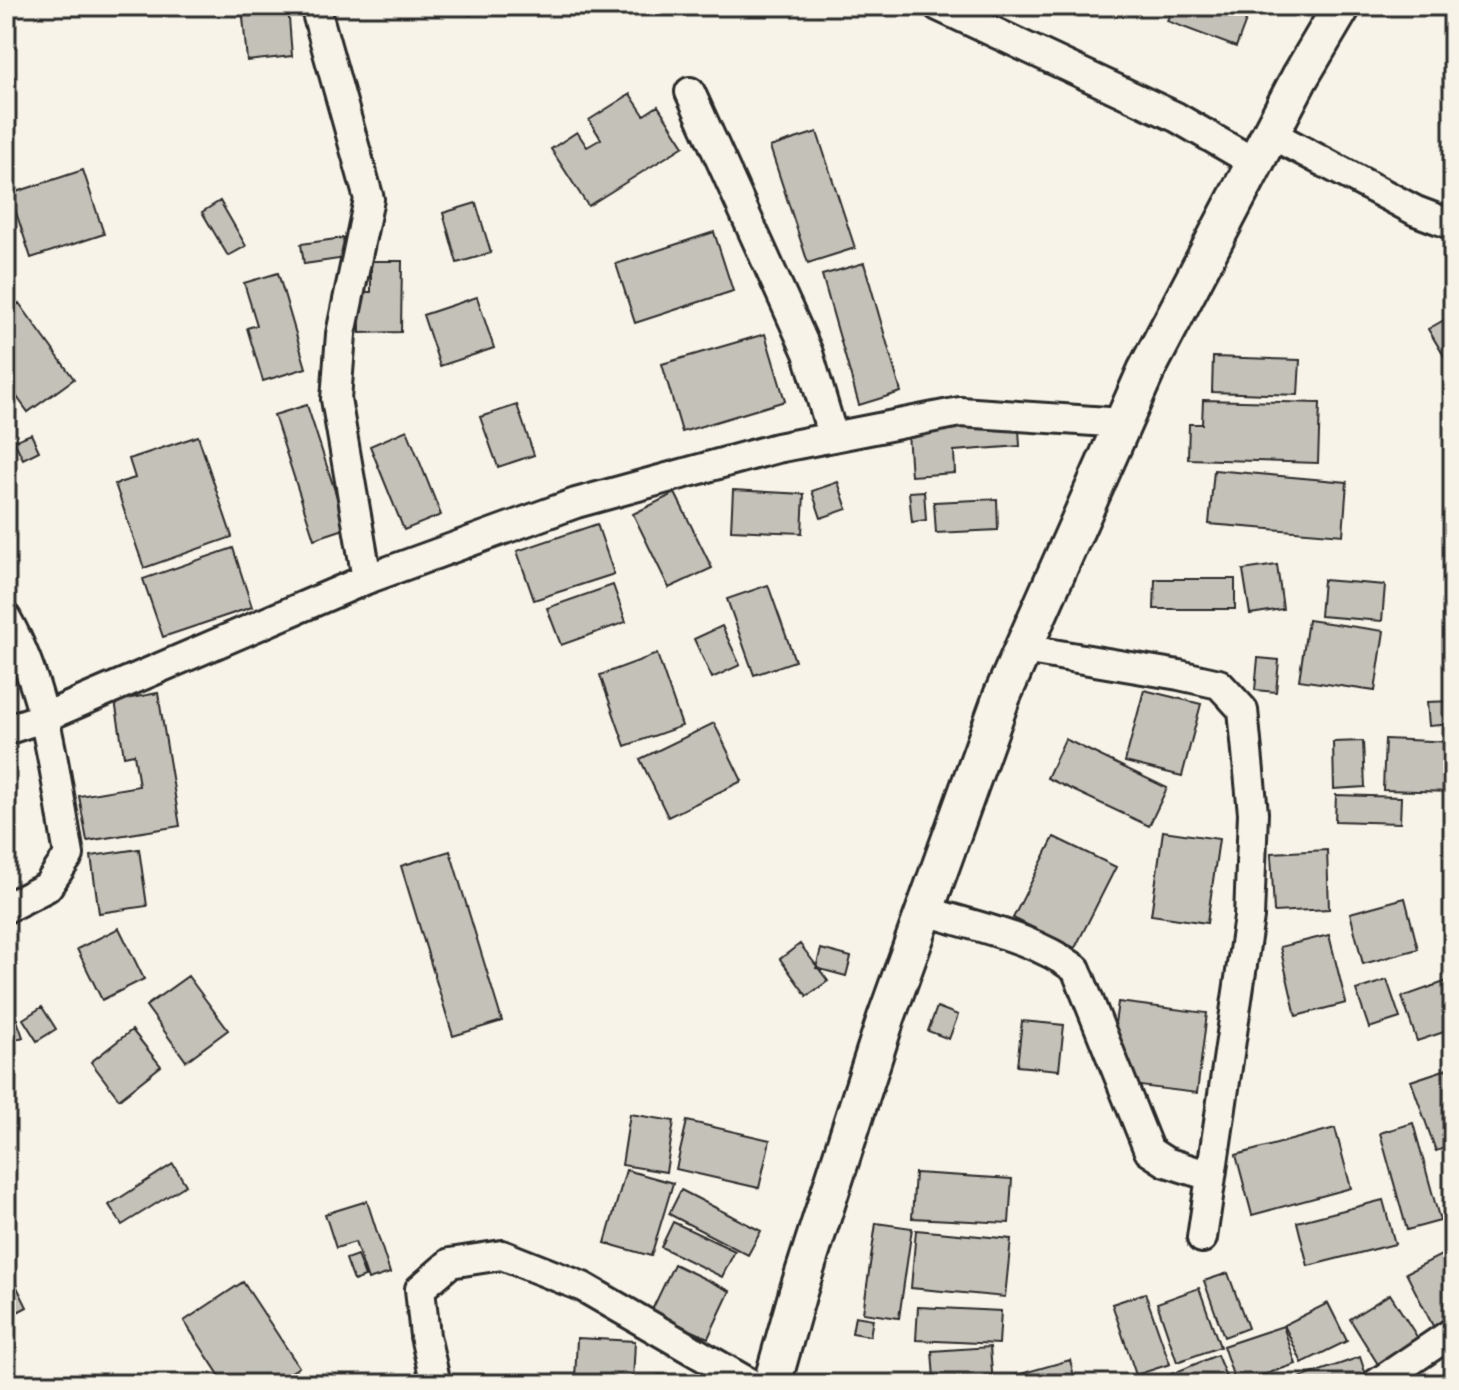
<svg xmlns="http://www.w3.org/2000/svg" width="1459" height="1390" font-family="'Playpen Sans',sans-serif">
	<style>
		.building { fill: #c4c1b9; stroke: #2b2b2b; stroke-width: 2 }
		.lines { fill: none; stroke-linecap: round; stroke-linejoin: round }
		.minor-casing { stroke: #2b2b2b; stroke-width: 34 }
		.major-casing { stroke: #2b2b2b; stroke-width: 42 }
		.minor { stroke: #f7f3e8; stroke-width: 28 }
		.major { stroke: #f7f3e8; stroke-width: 36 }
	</style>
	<rect width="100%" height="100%" fill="#f7f3e8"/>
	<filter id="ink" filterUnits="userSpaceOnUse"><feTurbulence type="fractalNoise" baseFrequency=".0125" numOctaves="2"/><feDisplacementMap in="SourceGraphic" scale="16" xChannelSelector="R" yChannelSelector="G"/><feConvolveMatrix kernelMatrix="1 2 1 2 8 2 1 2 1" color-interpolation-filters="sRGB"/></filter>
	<g filter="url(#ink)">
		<path class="building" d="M242,6H288L292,56L247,61Z
			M466,6H497L469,15Z
			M1173,6H1260L1257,13L1250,10L1236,47L1167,21Z
			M630,94L644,115L658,106L684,146L588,206L551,149L577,132L587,147L601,139L589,120Z
			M817,132L855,248L808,263L770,147Z
			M83,170L104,234L31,258L10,194Z
			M220,201L246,246L228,256L202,212Z
			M476,203L491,253L457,263L443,213Z
			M714,232L733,291L635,323L616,264Z
			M343,238L346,258L304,264L301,244Z
			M371,261H402L401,332L360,333V292H371Z
			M864,263L901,392L859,405L822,275Z
			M278,273L306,368L263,381L247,328L257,325L244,283Z
			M477,297L494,348L440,366L423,315Z
			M19,303L74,379L28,412L6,382V312Z
			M1453,315V371L1428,329Z
			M765,334L785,401L682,432L662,364Z
			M1213,357L1300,360L1298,395L1212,392Z
			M1203,400L1320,403L1318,463L1188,459L1189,424H1202Z
			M307,405L347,528L314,539L274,415Z
			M517,405L534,455L498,467L480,417Z
			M1018,412L1020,446L954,451L955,473L911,476L907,419Z
			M407,430L441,515L404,530L370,446Z
			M31,434L39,451L23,459L14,441Z
			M198,436L232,537L144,568L115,484L135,478L129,459Z
			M1214,470L1347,482L1343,535L1209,524Z
			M838,482L847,509L821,518L812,491Z
			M733,490L804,494L802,533L731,530Z
			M924,491L926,520L912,522L909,492Z
			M675,493L712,568L669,588L633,514Z
			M997,499L998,530L936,533L934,502Z
			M597,524L614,574L534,600L517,551Z
			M233,548L252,607L163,637L143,579Z
			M1277,565L1283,609L1250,614L1243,570Z
			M1155,579H1235V609H1154Z
			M1323,580L1385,585L1382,621L1320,616Z
			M613,585L626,622L561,645L547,608Z
			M768,585L795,661L754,675L727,599Z
			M1308,620L1384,631L1375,691L1299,680Z
			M722,626L740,665L712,678L694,639Z
			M657,654L682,726L625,746L600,675Z
			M6,658L14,681L6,684Z
			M1258,658L1279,660L1276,692L1255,690Z
			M1144,690L1201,704L1182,776L1125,762Z
			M158,693L180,826L87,841L79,796L139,786L134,754L124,756L115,701Z
			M1453,701V724L1429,726L1427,702Z
			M714,723L742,781L668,817L640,759Z
			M1065,739L1167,788L1149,826L1047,778Z
			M1385,739L1453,742V792L1383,790Z
			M1363,741L1365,787L1334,789L1333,742Z
			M1336,795L1401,797L1400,823L1335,821Z
			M1163,831L1219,839L1207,923L1151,915Z
			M1054,837L1116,867L1075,948L1013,918Z
			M139,849L147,906L99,913L91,856Z
			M1327,850L1329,909L1274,912L1271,853Z
			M450,851L502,1021L453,1036L401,866Z
			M1405,898L1418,949L1363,964L1350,913Z
			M119,928L144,979L102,1000L77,949Z
			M1329,935L1346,1003L1296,1016L1280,947Z
			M800,944L828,981L807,996L780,959Z
			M821,949L851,957L846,976L816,968Z
			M188,976L228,1030L186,1061L146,1006Z
			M1453,979V1029L1417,1041L1402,997Z
			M1387,980L1400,1018L1369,1028L1356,990Z
			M7,992L23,1037L8,1042L6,1040Z
			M1118,1002L1207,1013L1197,1093L1107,1082Z
			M42,1007L56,1029L37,1041L23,1019Z
			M937,1007L958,1015L949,1039L928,1031Z
			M1022,1021L1064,1025L1059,1070L1017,1066Z
			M132,1030L161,1066L119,1099L91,1062Z
			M1453,1067V1145L1436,1151L1411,1081Z
			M630,1114L674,1121L666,1172L622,1165Z
			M687,1121L770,1140L759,1188L676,1169Z
			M1413,1123L1440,1221L1407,1230L1380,1133Z
			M1335,1128L1351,1188L1252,1215L1236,1155Z
			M173,1164L186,1185L122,1225L109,1205Z
			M626,1170L673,1183L651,1256L605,1243Z
			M915,1173L1012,1179L1009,1223L912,1218Z
			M681,1190L761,1231L748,1255L669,1214Z
			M1383,1200L1395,1244L1308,1266L1297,1222Z
			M367,1201L390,1273L368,1280L355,1242L336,1248L325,1214Z
			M673,1222L735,1251L722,1277L661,1247Z
			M876,1223L912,1228L899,1318L863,1313Z
			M916,1230L1011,1239L1005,1297L911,1288Z
			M1447,1252L1453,1265V1326L1437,1334L1406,1273Z
			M357,1255L365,1277L354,1281L346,1259Z
			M674,1264L730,1291L708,1338L651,1312Z
			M8,1269L27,1307L6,1318V1270Z
			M1228,1273L1248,1328L1224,1337L1204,1281Z
			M243,1282L299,1367L273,1384H225L184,1321Z
			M1199,1288L1220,1347L1177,1362L1157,1303Z
			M1145,1293L1170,1364L1136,1375L1112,1304Z
			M1390,1294L1421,1343L1381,1369L1350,1319Z
			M1328,1303L1347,1341L1302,1363L1284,1325Z
			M918,1307L1001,1311L999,1344L916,1340Z
			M855,1316L873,1319L870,1336L852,1333Z
			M1283,1326L1296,1364L1236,1384L1223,1346Z
			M577,1338L635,1341L633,1382L575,1380Z
			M990,1347L993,1384H950V1378L934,1379L932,1351Z
			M1217,1355L1229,1384H1150V1383Z
			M1360,1357L1367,1378L1350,1384H1298L1297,1379Z
			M1070,1360L1076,1384H1008L1006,1378Z
			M658,1375L705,1378V1384H657Z
			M1453,1375V1384H1429Z"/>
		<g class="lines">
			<defs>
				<path id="minor" d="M315,6L369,199L341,334L336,399L367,579
					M938,6L1176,117L1255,163
					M690,92L808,353L833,437
					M1271,134L1416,211L1453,225
					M6,618C47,690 55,775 69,855L47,887L6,908
					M1023,649L1179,675L1219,684L1243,710L1253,813L1249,917L1202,1238
					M6,730L45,717L367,579L576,503L777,448L960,412L1123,423
					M926,911C976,927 1033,937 1076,969L1149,1151L1166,1162L1210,1176
					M436,1384L425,1336L420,1289L450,1263L502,1255L583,1287L751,1384
					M1376,1384L1453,1332"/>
				<path id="major" d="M772,1384L798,1292L886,1018L1002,696L1146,371L1300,77L1342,6"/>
			</defs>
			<use href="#minor" class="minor-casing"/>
			<use href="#major" class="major-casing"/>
			<use href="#minor" class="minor"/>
			<use href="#major" class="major"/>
		</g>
	</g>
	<rect width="1459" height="1390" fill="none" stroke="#f7f3e8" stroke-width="32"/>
	<rect x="16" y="16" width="1427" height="1358" fill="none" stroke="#2b2b2b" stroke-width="3" filter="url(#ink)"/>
</svg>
